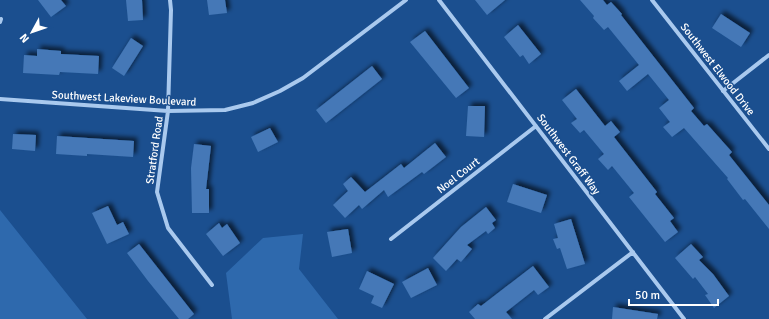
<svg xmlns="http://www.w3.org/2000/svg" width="769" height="319" font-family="Signika,sans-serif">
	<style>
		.green { fill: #2e69ad }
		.building { fill: #4478b7; filter: url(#shadow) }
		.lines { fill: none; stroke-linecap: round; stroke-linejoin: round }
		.street { stroke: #a9c9ee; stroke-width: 4 }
		.labels { text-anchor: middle; stroke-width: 3; stroke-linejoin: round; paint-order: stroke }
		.street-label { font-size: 11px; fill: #fff; stroke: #1b4f8f }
	</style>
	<defs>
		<filter id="shadow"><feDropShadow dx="3.5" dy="-3.5" stdDeviation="2" flood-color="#0009"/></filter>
	</defs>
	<rect width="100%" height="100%" fill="#1b4f8f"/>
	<path class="green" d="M0,210L87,319H0Z
		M303,234L299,269L338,319H232L226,273L263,238Z"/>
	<path class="building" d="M38,0H61L66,6L51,17Z
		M126,0H142L143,20L128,21Z
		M207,0H225L227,13L209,15Z
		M475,0H505L487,15Z
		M580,0H603L607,5L611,2L622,14L621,15L694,108L691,111L704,126L707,124L732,152L729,155L769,205V229L745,199L743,200L727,179L728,178L684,128L672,137L663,127L670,122L659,108L669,100L648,74L627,91L619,81L639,65L608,27L604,30L593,18L594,16Z
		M721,14L750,33L741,47L712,28Z
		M518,25L541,54L529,64L523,55L520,57L504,37Z
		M425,31L469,88L456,98L410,42Z
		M131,38L143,46L124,76L112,68Z
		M37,49L61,51V54L99,56L98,74L60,72L59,75L23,73L24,55L37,56Z
		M372,66L382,79L326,123L316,110Z
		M576,89L605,126L611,121L620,132L614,137L657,192L655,194L674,218L670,221L678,232L665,242L629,197L634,193L612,166L608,170L598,159L604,154L584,130L580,133L571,123L577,119L562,100Z
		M468,106H485L484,137L466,136Z
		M270,128L278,142L258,152L251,137Z
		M13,134L36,135L35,151L12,149Z
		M57,136L134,141L133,157L87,154V156L56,154Z
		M435,143L446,157L424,174L422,172L388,197L384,190L362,209L359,205L345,218L333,205L348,191L343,184L351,177L365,192L401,164L404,168Z
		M194,144L211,146L206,189H209V213H192L191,168Z
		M513,184L547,195L541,213L507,202Z
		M108,206L117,225L123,222L129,234L107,244L92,213Z
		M486,207L496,220L492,223L495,228L488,234L486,231L467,245L472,249L461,262L457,259L446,271L433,258L461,227Z
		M571,219L585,264L567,269L560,248L557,249L553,239L558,238L554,224Z
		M219,223L222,228L227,224L240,243L223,256L206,234Z
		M348,229L352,253L332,257L327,232Z
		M139,244L194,314L188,319H179L148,281L127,253Z
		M691,244L703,257L699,260L713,274L729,296L714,308L705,295L708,294L695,277L693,279L675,258Z
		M533,266L549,287L538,295L534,290L506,312L512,319H475L469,312L478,304L481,306Z
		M428,268L437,285L411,298L402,282Z
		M367,271L394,284L382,308L371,303L374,296L359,289Z
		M613,307L658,314L657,319H612Z"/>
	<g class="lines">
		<path class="street" d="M170,0L171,10L168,111L157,192L168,228L212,285
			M439,0L684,319
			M652,0L769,149
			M0,22L1,19
			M723,91L769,55
			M0,99L168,111L225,110L253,103L280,91L303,78L406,0
			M391,239L536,126
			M545,319L633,252"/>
	</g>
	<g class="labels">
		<g class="street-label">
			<text transform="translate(718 69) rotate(52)" y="4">Southwest Elwood Drive</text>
			<text transform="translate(124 98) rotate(3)" y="4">Southwest Lakeview Boulevard</text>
			<text transform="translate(154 150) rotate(-82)" y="4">Stratford Road</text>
			<text transform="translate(569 154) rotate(53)" y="4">Southwest Graff Way</text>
			<text transform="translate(458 175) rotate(-38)" y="4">Noel Court</text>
		</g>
	</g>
	<g transform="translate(32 32) rotate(230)" stroke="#1b4f8f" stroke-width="3" paint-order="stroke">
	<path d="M0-3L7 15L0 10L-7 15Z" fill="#ffffff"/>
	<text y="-6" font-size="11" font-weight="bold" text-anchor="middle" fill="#ffffff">N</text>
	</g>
	<path d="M629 299v6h89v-6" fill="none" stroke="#ffffff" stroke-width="2"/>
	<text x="635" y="299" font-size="12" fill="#ffffff" stroke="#1b4f8f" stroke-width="3" paint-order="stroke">50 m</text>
</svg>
